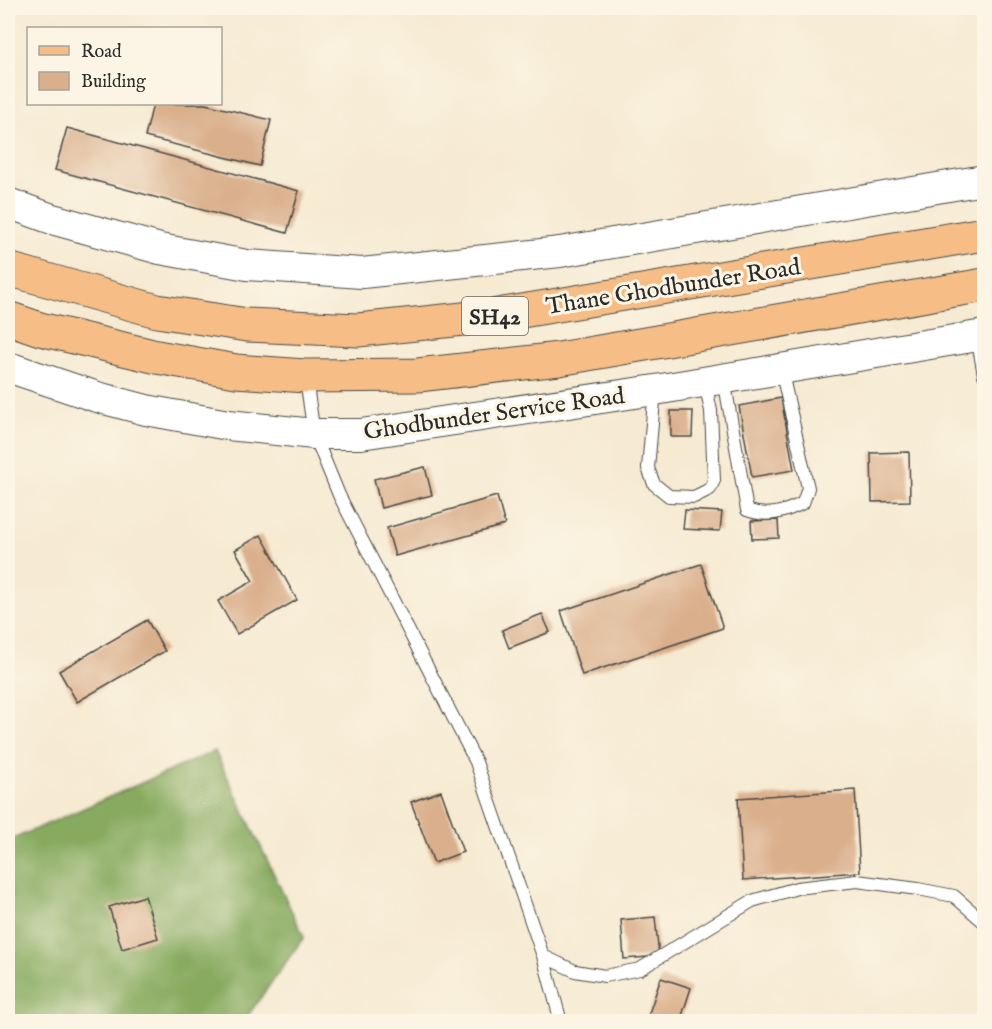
<svg xmlns="http://www.w3.org/2000/svg" width="992" height="1029" font-family="'IM FELL English',serif">
	<style>
		.forest { fill: #87aa5f; stroke: #596a45; stroke-width: 1.5 }
		.building { fill: #daaf8b }
		.lines { fill: none; stroke-linecap: round; stroke-linejoin: round }
		.service-casing { stroke: #494844; stroke-width: 14 }
		.tertiary-casing { stroke: #494844; stroke-width: 32 }
		.primary-casing { stroke: #494844; stroke-width: 35 }
		.service { stroke: #fff; stroke-width: 12 }
		.tertiary { stroke: #fff; stroke-width: 30 }
		.primary { stroke: #f6be86; stroke-width: 33 }
		.labels { text-anchor: middle; stroke-width: 6; stroke-linejoin: round; paint-order: stroke }
		.shield { fill: #fcf5e5; stroke: #6a6863; stroke-width: 1.5 }
		.shield-label { font-size: 22px; font-weight: bold; fill: #2b2b2b }
		.street-label { font-size: 24px; fill: #2b2b2b; stroke: #fcf5e5 }
	</style>
	<rect width="100%" height="100%" fill="#fcf5e5"/>
	<filter id="ink" filterUnits="userSpaceOnUse"><feTurbulence type="fractalNoise" baseFrequency=".0167" numOctaves="2"/><feDisplacementMap in="SourceGraphic" scale="12" xChannelSelector="R" yChannelSelector="G"/><feConvolveMatrix kernelMatrix="1 2 1 2 8 2 1 2 1" color-interpolation-filters="sRGB"/></filter>
	<filter id="wash" filterUnits="userSpaceOnUse"><feTurbulence type="fractalNoise" baseFrequency=".008" numOctaves="4" result="noise"/><feDisplacementMap in="SourceGraphic" scale="24" xChannelSelector="R" yChannelSelector="G"/><feGaussianBlur stdDeviation="1.35" result="paint"/><feColorMatrix in="noise" values="0 0 0 0 0 0 0 0 0 0 0 0 0 0 0 0 0 1.4 0 .05"/><feComposite in="paint" operator="in"/></filter>
	<g filter="url(#wash)">
		<rect width="100%" height="100%" fill="#f6ead2"/>
		<path class="forest" d="M215,751L304,937L244,1021H8V841Z"/>
		<g id="blocks">
			<path class="building" d="M153,104H205L271,120L260,166L145,137Z
				M67,128L299,191L287,233L55,170Z
				M781,398L794,470L752,477L739,406Z
				M671,411H693L692,437H671Z
				M909,452L910,501L872,502L871,453Z
				M425,467L432,495L381,508L374,479Z
				M497,496L505,525L395,556L387,528Z
				M685,510L722,512L720,531L683,529Z
				M778,520L779,538L752,539L751,521Z
				M261,535L297,600L237,634L218,601L253,581L235,550Z
				M701,564L723,628L582,675L561,611Z
				M542,614L550,632L509,648L502,630Z
				M147,620L165,651L77,702L59,671Z
				M855,790L860,872L743,880L738,798Z
				M441,791L463,852L434,863L411,802Z
				M145,896L158,938L122,949L109,907Z
				M655,917L659,956L624,959L621,920Z
				M661,978L691,988L680,1022H646Z"/>
		</g>
	</g>
	<g filter="url(#ink)">
		<use href="#blocks" fill-opacity="0" stroke="#494844" stroke-width="1.5"/>
		<g class="lines">
			<defs>
				<path id="service" d="M977,336L984,375
					M306,379L314,434L339,495L476,762L543,956L575,971L605,976L640,969L752,901L797,888L857,881L918,889L954,896L984,922
					M724,379L747,510C767,518 785,512 803,503L808,488L781,369
					M655,390L648,468L654,484L669,496L694,497L710,489L714,480L711,411L705,382
					M543,956L561,1022"/>
				<path id="tertiary" d="M8,203L52,219L160,249L247,265L362,273L560,252L984,180
					M8,367L97,397L146,410L228,425L314,434H361L655,390L984,335"/>
				<path id="primary" d="M8,269L157,311L247,325L358,330L492,316L984,234
					M8,318L40,329L157,357L236,371L305,376L418,375L559,359L984,285"/>
			</defs>
			<use href="#service" class="service-casing"/>
			<use href="#tertiary" class="tertiary-casing"/>
			<use href="#primary" class="primary-casing"/>
			<use href="#service" class="service"/>
			<use href="#tertiary" class="tertiary"/>
			<use href="#primary" class="primary"/>
		</g>
	</g>
	<g class="labels">
		<rect class="shield" x="462" y="297" width="66" height="38" rx="4.5"/>
		<g class="shield-label">
			<text x="495" y="324">SH42</text>
		</g>
		<g class="street-label">
			<text transform="translate(673 286) rotate(-9)" y="8">Thane Ghodbunder Road</text>
			<text transform="translate(494 413) rotate(-8)" y="8">Ghodbunder Service Road</text>
		</g>
	</g>
	<rect width="992" height="1029" fill="none" stroke="#fcf5e5" stroke-width="30"/>
	<rect x="27" y="27" width="195" height="78" fill="#fcf5e5" stroke="#a8a49b" stroke-width="1.5"/>
	<rect x="39" y="46" width="30" height="9" fill="#f6be86" stroke="#a8a49b" stroke-width="1.5"/>
	<text x="81" y="57" font-size="18" fill="#2b2b2b">Road</text>
	<rect x="39" y="72" width="30" height="18" fill="#daaf8b" stroke="#a8a49b" stroke-width="1.5"/>
	<text x="81" y="87" font-size="18" fill="#2b2b2b">Building</text>
</svg>
